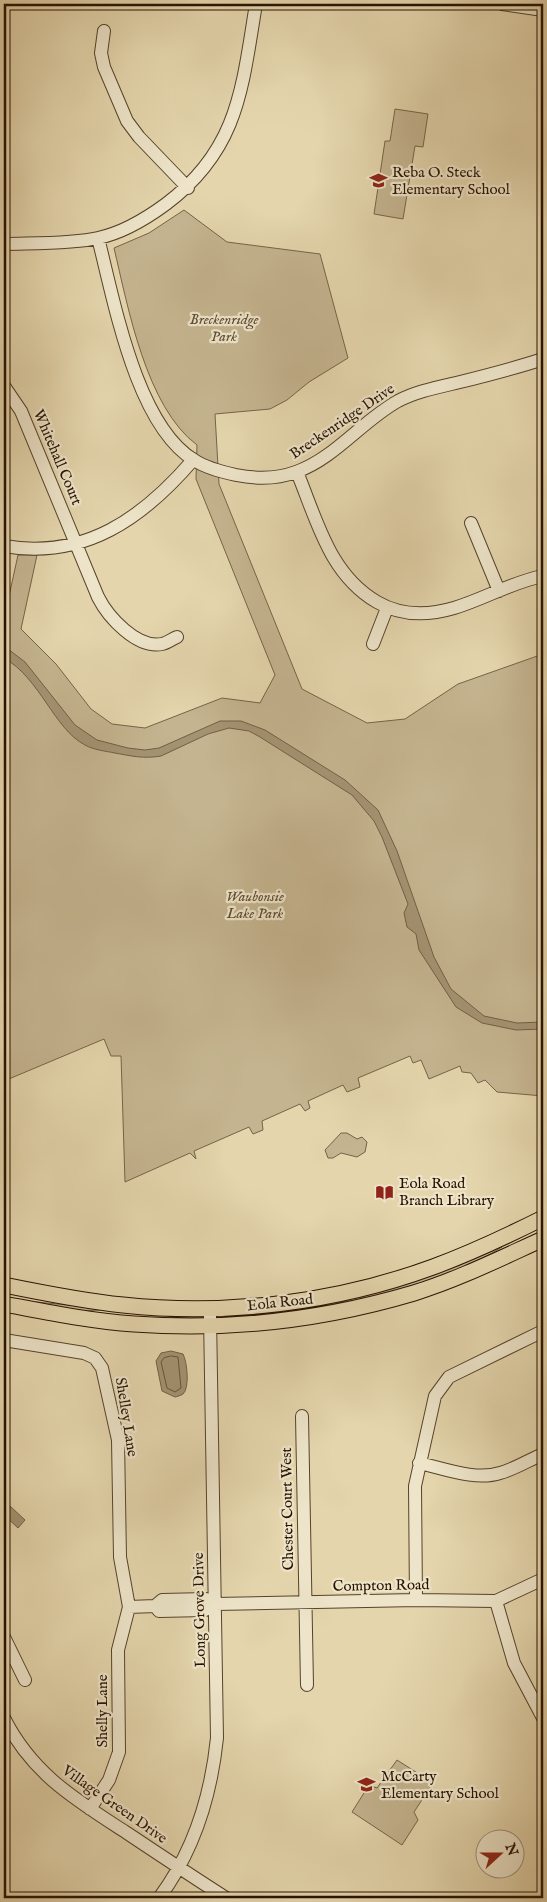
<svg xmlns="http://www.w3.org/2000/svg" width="547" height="1902" font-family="'IM FELL English',serif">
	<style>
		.green { fill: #c4b48f; stroke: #766348 }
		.water { fill: #a49372; stroke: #725f44 }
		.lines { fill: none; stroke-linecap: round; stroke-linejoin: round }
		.shore { stroke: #665239; stroke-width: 1 }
		.minor-casing { stroke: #56432b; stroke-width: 14 }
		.major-casing { stroke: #271200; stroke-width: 17 }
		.minor { stroke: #ede4c9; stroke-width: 12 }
		.major { stroke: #e4d5ac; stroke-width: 15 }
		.labels { text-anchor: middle; stroke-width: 4.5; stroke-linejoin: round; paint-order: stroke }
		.poi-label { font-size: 15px; fill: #271200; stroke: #ede4c9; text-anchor: start }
		.park-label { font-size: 15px; font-style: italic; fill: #5e4b32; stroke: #ede4c9 }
		.street-label { font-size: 15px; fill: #271200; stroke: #ede4c9 }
	</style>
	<rect width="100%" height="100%" fill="#e4d5ac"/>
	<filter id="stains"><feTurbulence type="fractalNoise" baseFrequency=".004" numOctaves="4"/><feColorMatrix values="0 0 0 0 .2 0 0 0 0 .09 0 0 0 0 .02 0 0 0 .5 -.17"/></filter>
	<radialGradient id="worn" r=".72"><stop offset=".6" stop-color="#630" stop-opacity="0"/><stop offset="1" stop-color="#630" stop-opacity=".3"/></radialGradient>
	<path class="green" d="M395,109L428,114L423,147L415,146L403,219L374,214L385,141H390Z
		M184,210L227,242L320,254L348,358L309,382L287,400L270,409L215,414L219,484L302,689L367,723L405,719L458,684L543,654V1096L497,1092L485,1080L478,1083L471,1073L462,1072L460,1066L429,1079L421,1060L413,1063L410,1056L358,1078L360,1087L347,1092L343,1085L308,1101L310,1108L305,1111L300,1104L262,1121L263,1130L253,1134L249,1127L194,1151L196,1159L190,1153L125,1182L121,1056H111L104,1039L4,1081V619L18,555H37L21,629L56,664L91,709L112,724L145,728L222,698L260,703L275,675L196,479L197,445C146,407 128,307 114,248L149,233Z
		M341,1133H347L357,1139L362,1137L367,1142L365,1152L357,1157L341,1153L333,1158H328L325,1150Z
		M500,1245L502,1247C446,1283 379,1297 314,1308Z
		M36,1302L100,1308V1310L80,1311L36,1304Z
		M397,1760L433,1783L414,1812L418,1820L402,1845L352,1812L369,1785L377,1788Z"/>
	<path class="water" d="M4,646L25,662L75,725L97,740L128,748L145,750L159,748L220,721H241L265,730L345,780L378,810L397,851L434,957L451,989L484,1016L517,1023L543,1022V1029L516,1030L482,1023L456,1007L419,950L416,934L407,927L404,913L408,904L382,837L374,821L352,795L260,737L249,731L229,728L208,734L161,756C144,759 131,756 115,753C105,751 94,750 85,745C54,729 40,678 4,658Z
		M171,1351L183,1354C187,1361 190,1388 183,1394C182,1395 176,1397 175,1397L162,1391L156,1361L161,1353Z
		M10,1506L25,1520L18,1528L4,1515Z"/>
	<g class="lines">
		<path class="shore" d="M171,1356L178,1357L181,1388L175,1392L167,1388L161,1362L164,1358Z"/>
		<defs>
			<path id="minor" d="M502,4L543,10
				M104,31L101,53L104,67L127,121L139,137L188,188
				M98,238C114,300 136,425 194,460C206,468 222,472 236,475C256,479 277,479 296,472C335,458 362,421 398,401C417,391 439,387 460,382C488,375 516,368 543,359
				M4,244C31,243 73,244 98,238C122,233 147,218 166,204C239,149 242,88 256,4
				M4,386L21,411L98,597C108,617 137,649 162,644C167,643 172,639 177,637
				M297,472C317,520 329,574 377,602C401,616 427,616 454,608C484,599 512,582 543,576
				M471,523L499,591
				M4,546C85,560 143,518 193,460
				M373,644L387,608
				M4,1340L84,1353L95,1358L102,1368L118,1440L120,1557L129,1607L118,1650L119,1752L109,1780L90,1809
				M302,1416L307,1685
				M419,1463C443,1468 475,1481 500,1473C515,1469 529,1460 543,1454
				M416,1600L415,1486L435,1396L449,1377L543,1331
				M496,1601L514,1663L543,1718
				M155,1606L159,1611L205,1610L215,1604
				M129,1607L155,1606L162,1600L206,1599L215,1604L416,1600L496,1601L543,1579
				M4,1637L25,1680
				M4,1718C32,1774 76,1800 127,1833C160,1855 193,1877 226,1898
				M159,1898C194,1851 211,1796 217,1738L210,1316"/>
			<path id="major" d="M4,1285C43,1293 83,1301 123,1305C226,1316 335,1303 433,1267C471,1253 507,1236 543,1218
				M4,1304C47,1312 90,1321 134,1324C229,1331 323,1320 414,1293C459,1279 501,1258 543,1239"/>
		</defs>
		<use href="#minor" class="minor-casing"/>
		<use href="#major" class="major-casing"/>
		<use href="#minor" class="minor"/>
		<use href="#major" class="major"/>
	</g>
	<defs>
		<symbol id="school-bare" viewBox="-9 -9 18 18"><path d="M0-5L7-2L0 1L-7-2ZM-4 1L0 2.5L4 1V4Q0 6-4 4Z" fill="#8f2418" stroke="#ede4c9" stroke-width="2.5" paint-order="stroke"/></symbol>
		<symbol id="library-bare" viewBox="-9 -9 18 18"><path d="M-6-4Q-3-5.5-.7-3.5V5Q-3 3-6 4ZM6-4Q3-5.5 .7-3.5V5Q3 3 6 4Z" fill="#8f2418" stroke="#ede4c9" stroke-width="2.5" paint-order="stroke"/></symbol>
	</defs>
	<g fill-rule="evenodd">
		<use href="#school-bare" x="366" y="168" width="25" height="25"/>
		<use href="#library-bare" x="372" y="1180" width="25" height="25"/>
		<use href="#school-bare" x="354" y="1772" width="25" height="25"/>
	</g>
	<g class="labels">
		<g class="poi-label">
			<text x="392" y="177">Reba O. Steck<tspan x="392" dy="17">Elementary School</tspan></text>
			<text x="399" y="1188">Eola Road<tspan x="399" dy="17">Branch Library</tspan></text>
			<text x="381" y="1781">McCarty<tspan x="381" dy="17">Elementary School</tspan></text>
		</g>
		<g class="park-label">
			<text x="224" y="324">Breckenridge<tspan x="224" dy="17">Park</tspan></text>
			<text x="255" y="901">Waubonsie<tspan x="255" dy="17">Lake Park</tspan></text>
		</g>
		<g class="street-label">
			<text transform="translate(342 421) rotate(-34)" y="5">Breckenridge Drive</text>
			<text transform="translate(58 457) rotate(67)" y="5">Whitehall Court</text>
			<text transform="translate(280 1302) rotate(-6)" y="5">Eola Road</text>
			<text transform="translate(127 1417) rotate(81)" y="5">Shelley Lane</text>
			<text transform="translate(287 1509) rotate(-91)" y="5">Chester Court West</text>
			<text transform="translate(381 1585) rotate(-1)" y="5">Compton Road</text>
			<text transform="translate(199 1610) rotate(-91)" y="5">Long Grove Drive</text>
			<text transform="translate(102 1711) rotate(-90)" y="5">Shelly Lane</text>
			<text transform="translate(115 1804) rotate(35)" y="5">Village Green Drive</text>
		</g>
	</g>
	<rect width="547" height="1902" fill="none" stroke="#e4d5ac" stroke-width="20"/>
	<rect x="5" y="5" width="537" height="1892" fill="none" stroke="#271200" stroke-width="2.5"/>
	<rect x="10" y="10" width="527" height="1882" fill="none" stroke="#271200"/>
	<g transform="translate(500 1854) rotate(69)"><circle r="24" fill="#ede4c9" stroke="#9e9079"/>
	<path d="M0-4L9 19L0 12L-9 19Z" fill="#8f2418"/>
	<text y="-8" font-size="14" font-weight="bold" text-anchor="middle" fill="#271200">N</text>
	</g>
	<rect width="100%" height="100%" filter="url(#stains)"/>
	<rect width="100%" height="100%" fill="url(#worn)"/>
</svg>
